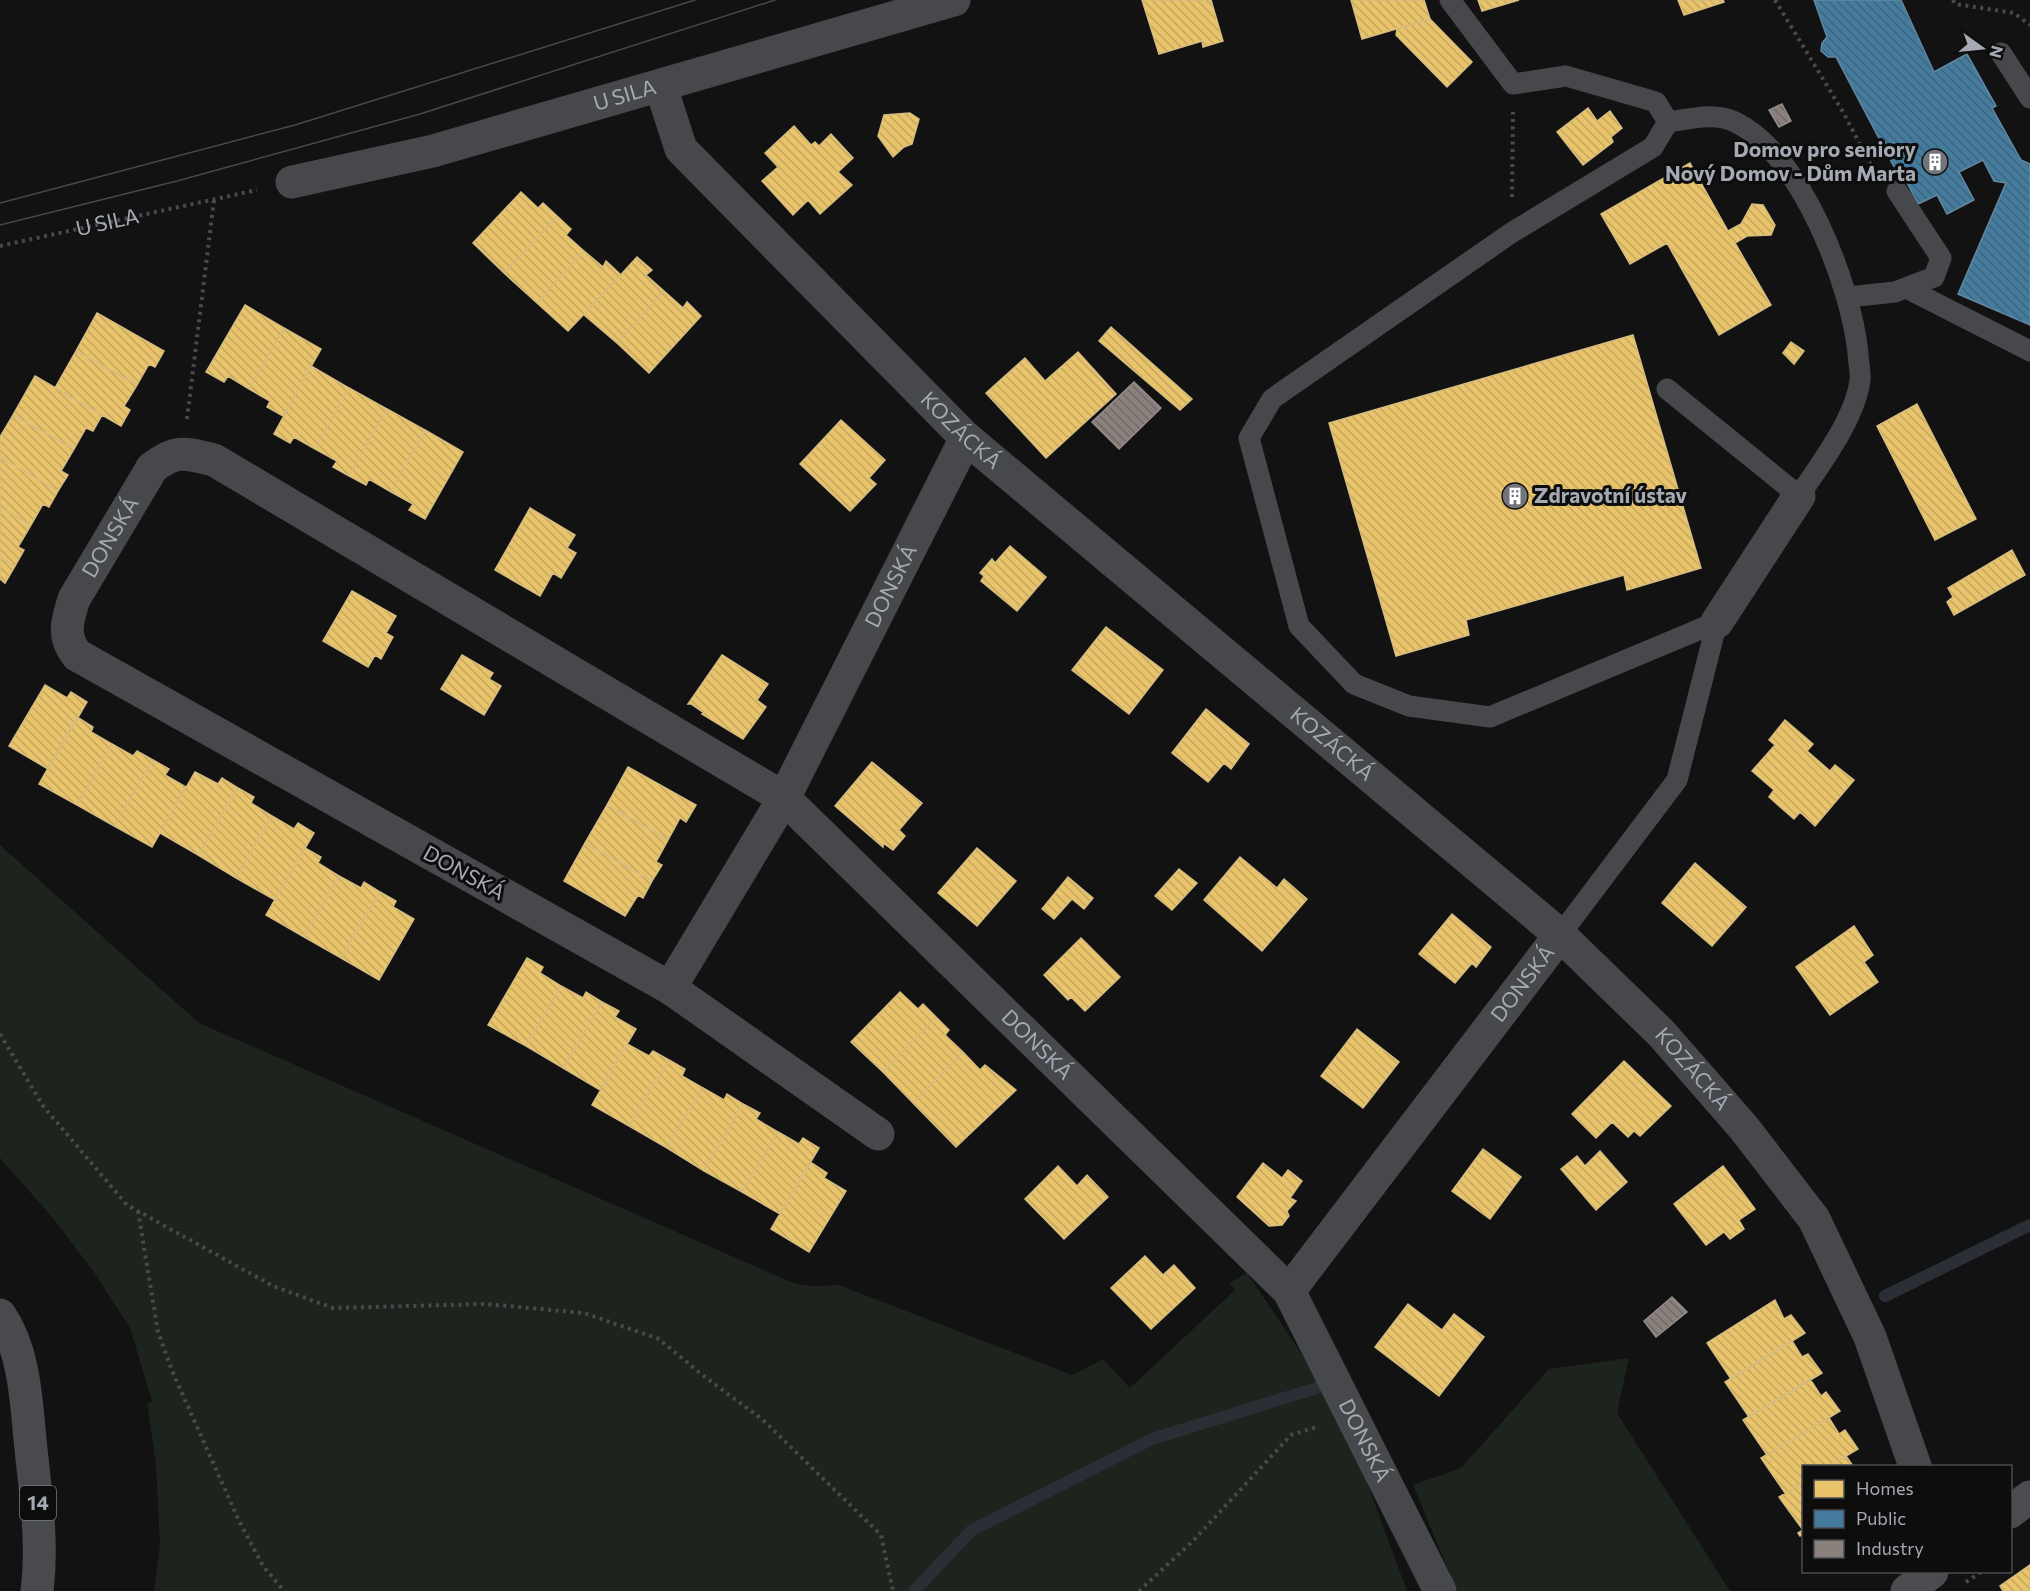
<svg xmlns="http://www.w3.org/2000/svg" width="2030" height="1591" font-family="Commissioner,sans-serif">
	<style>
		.green { fill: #1d231d }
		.homes { fill: url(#homes-back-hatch); stroke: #d5bc80; stroke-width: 1.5 }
		.public { fill: url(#public-back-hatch); stroke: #6289a4; stroke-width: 1.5 }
		.industry { fill: url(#industry-back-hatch); stroke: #928d8c; stroke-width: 1.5 }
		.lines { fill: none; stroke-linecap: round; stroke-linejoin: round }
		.stream { stroke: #2a2f35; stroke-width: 12 }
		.path { stroke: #484a4d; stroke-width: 4; stroke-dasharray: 3 4.5; stroke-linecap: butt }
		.lane { stroke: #47484b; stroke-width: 21 }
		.street { stroke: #47484b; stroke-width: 33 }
		.secondary { stroke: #4b4c4f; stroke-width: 33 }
		.highway { stroke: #494a4d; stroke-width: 33 }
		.tram { stroke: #48494b; stroke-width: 1.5 }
		.labels { text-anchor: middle; stroke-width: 6; stroke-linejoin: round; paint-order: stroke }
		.shield { fill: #0d0d0e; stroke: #777a82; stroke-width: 1.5 }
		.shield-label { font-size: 20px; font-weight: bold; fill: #a5a9b3 }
		.street-label { font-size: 21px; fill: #a5a9b3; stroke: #0d0d0e }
		.poi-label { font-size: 21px; font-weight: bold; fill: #a5a9b3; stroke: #0d0d0e; text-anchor: end }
	</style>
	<defs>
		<pattern id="homes-back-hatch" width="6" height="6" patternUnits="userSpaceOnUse" patternTransform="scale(1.5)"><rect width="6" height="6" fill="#e9c46a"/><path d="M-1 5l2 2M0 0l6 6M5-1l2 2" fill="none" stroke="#c4a760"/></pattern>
		<pattern id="public-back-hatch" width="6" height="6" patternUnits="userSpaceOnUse" patternTransform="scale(1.5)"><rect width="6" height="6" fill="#457b9d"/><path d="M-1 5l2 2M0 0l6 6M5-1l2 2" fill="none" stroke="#3f657e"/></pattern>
		<pattern id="industry-back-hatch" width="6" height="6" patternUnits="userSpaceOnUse" patternTransform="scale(1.5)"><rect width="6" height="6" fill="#8a817c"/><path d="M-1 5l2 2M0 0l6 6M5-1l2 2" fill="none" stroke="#706a67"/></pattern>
	</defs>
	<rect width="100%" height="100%" fill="#121213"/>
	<path class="green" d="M0,845L199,1023L793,1283L811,1286L839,1285L1072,1375L1103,1359L1130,1388L1235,1290L1229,1283L1247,1273L1307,1362L1362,1469L1407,1591H154L160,1545L156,1466L147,1403L152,1401L130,1328L94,1272L52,1217L0,1158Z
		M1629,1358L1617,1413L1730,1591H1457L1413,1485L1461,1468L1549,1369Z"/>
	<path class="homes" d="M1142,0H1211L1223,41L1203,47L1202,41L1159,54Z
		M1351,0H1424L1430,19L1362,39Z
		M1478,0H1519L1482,11Z
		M1678,0H1723L1724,2L1684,15Z
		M1430,19L1472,62L1447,87L1396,35L1397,29Z
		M1588,108L1597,121L1610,111L1622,128L1611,137L1613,142L1583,165L1557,132Z
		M910,113L919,119L912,144L904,147L893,157L878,136L884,115Z
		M794,126L811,145L815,142L819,146L831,134L853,158L838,172L852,185L820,214L808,200L793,215L762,181L778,167L765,153Z
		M1690,163L1728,231L1741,224L1752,204L1763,205L1775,225L1771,235L1747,236L1735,243L1771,305L1719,335L1667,243L1630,264L1601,214Z
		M521,192L538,208L543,203L557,216L504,273L473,243Z
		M557,216L571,229L566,235L584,251L537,303L504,273Z
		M584,251L603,267L606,261L621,275L568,331L537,303Z
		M637,257L652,270L646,275L664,291L617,343L584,315Z
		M664,291L683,308L687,302L701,316L649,373L617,343Z
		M245,305L284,328L249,389L228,376L224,382L206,372Z
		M97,313L164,351L155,367L149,364L137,385L76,351Z
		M1111,327L1192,399L1180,410L1099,341Z
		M284,328L321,349L283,416L267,407L270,401L249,389Z
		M1633,335L1701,568L1627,590L1624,575L1466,620L1469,635L1396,656L1329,423Z
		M1791,342L1804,351L1794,364L1783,353Z
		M76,351L137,385L124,406L130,410L121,426L55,388Z
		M1078,352L1116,394L1046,458L986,393L1025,358L1045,381Z
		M311,366L349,388L315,449L294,437L290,443L274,434Z
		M35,376L102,415L93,431L86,428L74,449L13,415Z
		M349,388L387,409L349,476L333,467L337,461L315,449Z
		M1917,404L1976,519L1935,540L1877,426Z
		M387,409L425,430L391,492L369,479L366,485L349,476Z
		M13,415L74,449L61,471L68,475L58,491L0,457V437Z
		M841,420L885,460L869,478L876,484L850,511L800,464Z
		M425,430L463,452L425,519L409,510L413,504L391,492Z
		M0,457L58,491L49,507L43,504L31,525L0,507Z
		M0,507L31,525L18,547L24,550L15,566L0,558Z
		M530,508L575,535L567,548L576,553L561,578L553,573L540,596L495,570Z
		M1010,546L1046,577L1017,611L981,581L984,576L980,573L992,559L995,563Z
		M2012,550L2025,575L1954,615L1947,602L1953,597L1948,588Z
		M0,558L15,566L5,583L0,579Z
		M352,591L396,616L386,633L393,637L381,659L375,655L368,667L323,641Z
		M1106,627L1163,670L1129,714L1072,670Z
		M462,655L493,673L489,679L501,686L484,715L441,689Z
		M722,655L768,684L757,700L766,707L743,739L702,714L704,713L691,704H688Z
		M45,685L67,698L71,692L87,702L48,769L9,746Z
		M1206,709L1249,744L1231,769L1224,763L1208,782L1172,753Z
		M77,717L93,727L91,732L112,744L77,805L39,784Z
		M1785,720L1813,744L1807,751L1830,771L1835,765L1854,780L1815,826L1800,812L1794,819L1769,797L1774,790L1752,771L1775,745L1769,740Z
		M112,744L133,756L137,751L153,760L114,826L77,805Z
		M153,760L169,769L165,775L186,787L152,847L114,826Z
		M872,762L922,803L899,830L905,836L893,850L883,843V847L835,806Z
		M628,767L696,805L686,822L680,818L668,840L607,805Z
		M195,772L218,784L222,778L238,788L198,855L160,833Z
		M238,788L254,797L251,803L272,816L236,878L198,855Z
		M607,805L668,840L656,862L662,865L652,881L585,843Z
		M272,816L294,829L298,823L314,833L275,900L236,878Z
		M585,843L652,881L643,898L638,895L625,916L564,881Z
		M305,848L321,857L318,863L339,876L304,937L266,915Z
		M977,848L1016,881L977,926L938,893Z
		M1240,857L1277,888L1284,879L1307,899L1262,951L1204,900Z
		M1695,863L1746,907L1712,946L1662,903Z
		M1179,869L1197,883L1172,910L1155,896Z
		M339,876L361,888L364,882L380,892L341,958L304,937Z
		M1068,877L1093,898L1084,909L1072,899L1054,919L1042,909Z
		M380,892L396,901L393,907L414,919L379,980L341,958Z
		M1452,914L1491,947L1476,967L1472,963L1455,983L1419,954Z
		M1854,926L1873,955L1864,962L1878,982L1830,1015L1796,967Z
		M1081,938L1120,977L1085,1011L1071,997L1068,1000L1044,975Z
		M527,958L543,967L540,973L561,986L526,1046L488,1025Z
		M561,986L583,998L586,992L602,1002L563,1068L526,1046Z
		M900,992L918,1009L923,1004L936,1017L883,1072L851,1042Z
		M602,1002L619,1011L615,1017L636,1029L600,1090L563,1068Z
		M936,1017L949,1030L945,1035L963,1052L913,1103L883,1072Z
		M1357,1029L1399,1062L1363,1108L1321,1076Z
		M627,1044L649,1056L653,1051L669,1060L629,1126L592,1105Z
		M963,1052L980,1070L985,1065L1016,1090L956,1147L913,1103Z
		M669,1060L685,1069L682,1076L703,1088L667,1148L629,1126Z
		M1624,1061L1671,1106L1640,1136L1634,1131L1628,1137L1612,1122L1596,1138L1572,1114Z
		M703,1088L724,1100L727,1094L743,1104L704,1171L667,1148Z
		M743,1104L760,1113L756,1119L778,1132L742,1192L704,1171Z
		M778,1132L799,1144L803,1138L819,1148L780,1214L742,1192Z
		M1483,1149L1521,1177L1490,1219L1452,1191Z
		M1600,1151L1627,1182L1596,1210L1561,1169L1577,1156L1585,1166Z
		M810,1162L827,1173L824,1178L846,1191L809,1252L771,1229Z
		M1263,1163L1282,1178L1288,1170L1302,1181L1290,1198L1296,1201L1287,1211L1289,1216L1282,1225L1269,1226L1237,1197Z
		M1058,1166L1077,1186L1087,1175L1108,1197L1064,1239L1025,1199Z
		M1723,1166L1755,1209L1739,1220L1744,1229L1730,1239L1724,1232L1706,1245L1674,1204Z
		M1145,1256L1163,1275L1174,1265L1195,1288L1151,1329L1111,1288Z
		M1775,1300L1784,1319L1791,1315L1805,1333L1731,1379L1707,1343Z
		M1408,1304L1442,1330L1454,1314L1484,1337L1439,1396L1375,1347Z
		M1792,1341L1802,1357L1808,1354L1822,1373L1749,1417L1725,1382Z
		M1810,1379L1821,1396L1826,1392L1840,1411L1767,1455L1743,1420Z
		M1829,1418L1839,1434L1845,1430L1858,1449L1829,1466H1804V1482L1785,1493L1761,1458Z
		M1846,1456L1853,1466H1829Z
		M1804,1482V1534L1800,1536L1798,1533L1803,1530L1779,1497Z
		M2030,1565V1591H2003L2000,1586Z"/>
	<path class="public" d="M1814,0H1901L1934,72L1967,54L1996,106L1992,108L2021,160L2030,164V325L1958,294L2006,183L1994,181L1983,160L1959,172L1974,200L1947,214L1937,195L1918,204L1906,181L1902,182L1836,57H1828L1821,51L1822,43L1827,37Z"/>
	<path class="industry" d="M1782,104L1791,121L1779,127L1769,110Z
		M1134,382L1161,408L1119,449L1092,422Z
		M1672,1297L1687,1312L1656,1337L1644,1321Z"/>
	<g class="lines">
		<path class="stream" d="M1885,1296L2030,1225
			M914,1591L972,1530L1152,1439L1320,1387"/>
		<g class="path">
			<path d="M1775,0L1843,112L1875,173"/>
			<path d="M1953,0L1955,4L2014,13L2030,25"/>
			<path d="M1512,197L1513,112"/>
			<path id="s1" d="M0,246L257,190"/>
			<path d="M187,419L214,200"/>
			<path d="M0,1034L43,1106L127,1205L273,1286L333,1308L486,1304L584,1313L659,1339L701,1374L763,1420L881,1535L893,1591"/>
			<path d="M138,1211L158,1332L173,1373L239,1521L263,1566L284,1591"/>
			<path d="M1966,1582L1981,1572"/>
			<path d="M1139,1591L1193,1541L1291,1435L1317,1427"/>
		</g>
		<path class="lane" d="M1450,0L1513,84L1566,76L1656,102L1668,122
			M2001,53L2030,98
			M1906,288L2030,351
			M1848,297L1895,292L1934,277L1941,258L1897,191
			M1667,389L1799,496C1821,463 1855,419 1860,380C1861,371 1858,361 1858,353C1851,285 1801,153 1735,122C1714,112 1691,119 1668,122
			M1560,935L1677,780L1717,622L1490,717L1409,706L1354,684L1299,626L1249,438L1272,399L1511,233L1653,147L1668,122"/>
		<g class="street">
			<path id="s2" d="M661,87L681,149L966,438L1560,935L1661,1033L1744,1128L1814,1219L1870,1337L1915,1466"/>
			<path id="s3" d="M292,182L433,151L954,0"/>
			<path d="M1717,622L1799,496"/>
			<path id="s4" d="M670,988L784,798L966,438"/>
			<path id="s5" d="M878,1134L670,988L77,655C62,636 67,621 74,599L152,468C176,449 185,453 214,460L784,798L1289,1291L1440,1591"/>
			<path id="s6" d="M1289,1291L1560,935"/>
		</g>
		<path class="secondary" d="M2010,1512L2030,1497
			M1907,1591L1932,1572"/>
		<path class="highway" d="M0,1315C26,1353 26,1404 31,1449C36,1497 43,1543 37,1591"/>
		<path class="tram" d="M0,203L295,125L695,0
			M0,225L177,181L420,114L775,0"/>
	</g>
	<defs>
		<symbol id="building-disc" viewBox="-11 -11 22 22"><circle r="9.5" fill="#72747b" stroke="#0d0d0e"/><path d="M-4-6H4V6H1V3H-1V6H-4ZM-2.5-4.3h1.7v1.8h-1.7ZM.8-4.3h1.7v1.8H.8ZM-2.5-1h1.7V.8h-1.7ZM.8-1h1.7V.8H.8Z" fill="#fff"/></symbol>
	</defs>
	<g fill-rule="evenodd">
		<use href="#building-disc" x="1920" y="147" width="30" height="30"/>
		<use href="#building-disc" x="1500" y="481" width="30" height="30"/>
	</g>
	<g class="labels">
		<rect class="shield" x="20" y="1486" width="36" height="34" rx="4.5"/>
		<g class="shield-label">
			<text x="38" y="1510">14</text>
		</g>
		<g class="street-label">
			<text dy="7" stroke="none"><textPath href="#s3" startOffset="344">U SILA</textPath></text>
			<text dy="7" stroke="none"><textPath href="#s1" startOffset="110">U SILA</textPath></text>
			<text dy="7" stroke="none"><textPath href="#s2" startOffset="462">KOZÁCKÁ</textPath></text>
			<text dy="7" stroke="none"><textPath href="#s5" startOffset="1065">DONSKÁ</textPath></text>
			<text dy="7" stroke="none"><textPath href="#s4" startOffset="459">DONSKÁ</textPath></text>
			<text dy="7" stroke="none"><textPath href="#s2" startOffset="948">KOZÁCKÁ</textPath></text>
			<text transform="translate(464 873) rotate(29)" y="7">DONSKÁ</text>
			<text dy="7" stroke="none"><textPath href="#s6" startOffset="386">DONSKÁ</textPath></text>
			<text dy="7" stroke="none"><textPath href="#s5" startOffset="2228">DONSKÁ</textPath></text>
			<text dy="7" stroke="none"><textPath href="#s2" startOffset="1434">KOZÁCKÁ</textPath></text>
			<text dy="7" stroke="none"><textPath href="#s5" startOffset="2748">DONSKÁ</textPath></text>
		</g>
		<g class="poi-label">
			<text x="1916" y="157">Domov pro seniory<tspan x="1916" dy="24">Nový Domov - Dům Marta</tspan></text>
			<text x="1534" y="503" text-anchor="start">Zdravotní ústav</text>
		</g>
	</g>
	<rect x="1802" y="1465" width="210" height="108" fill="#0d0d0e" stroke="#4a4b50" stroke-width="1.5"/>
	<rect x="1814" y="1480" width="30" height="18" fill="#e9c46a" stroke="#4a4b50" stroke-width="1.5"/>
	<text x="1856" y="1495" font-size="18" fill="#a5a9b3">Homes</text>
	<rect x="1814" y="1510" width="30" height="18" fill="#457b9d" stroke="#4a4b50" stroke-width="1.5"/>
	<text x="1856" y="1525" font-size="18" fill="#a5a9b3">Public</text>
	<rect x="1814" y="1540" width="30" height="18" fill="#8a817c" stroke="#4a4b50" stroke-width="1.5"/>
	<text x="1856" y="1555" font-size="18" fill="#a5a9b3">Industry</text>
	<g transform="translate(1982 48) rotate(105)" stroke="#0d0d0e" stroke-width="4.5" paint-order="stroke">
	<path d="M0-4.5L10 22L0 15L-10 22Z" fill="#a5a9b3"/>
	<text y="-9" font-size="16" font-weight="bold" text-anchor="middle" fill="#a5a9b3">N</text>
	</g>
</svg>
